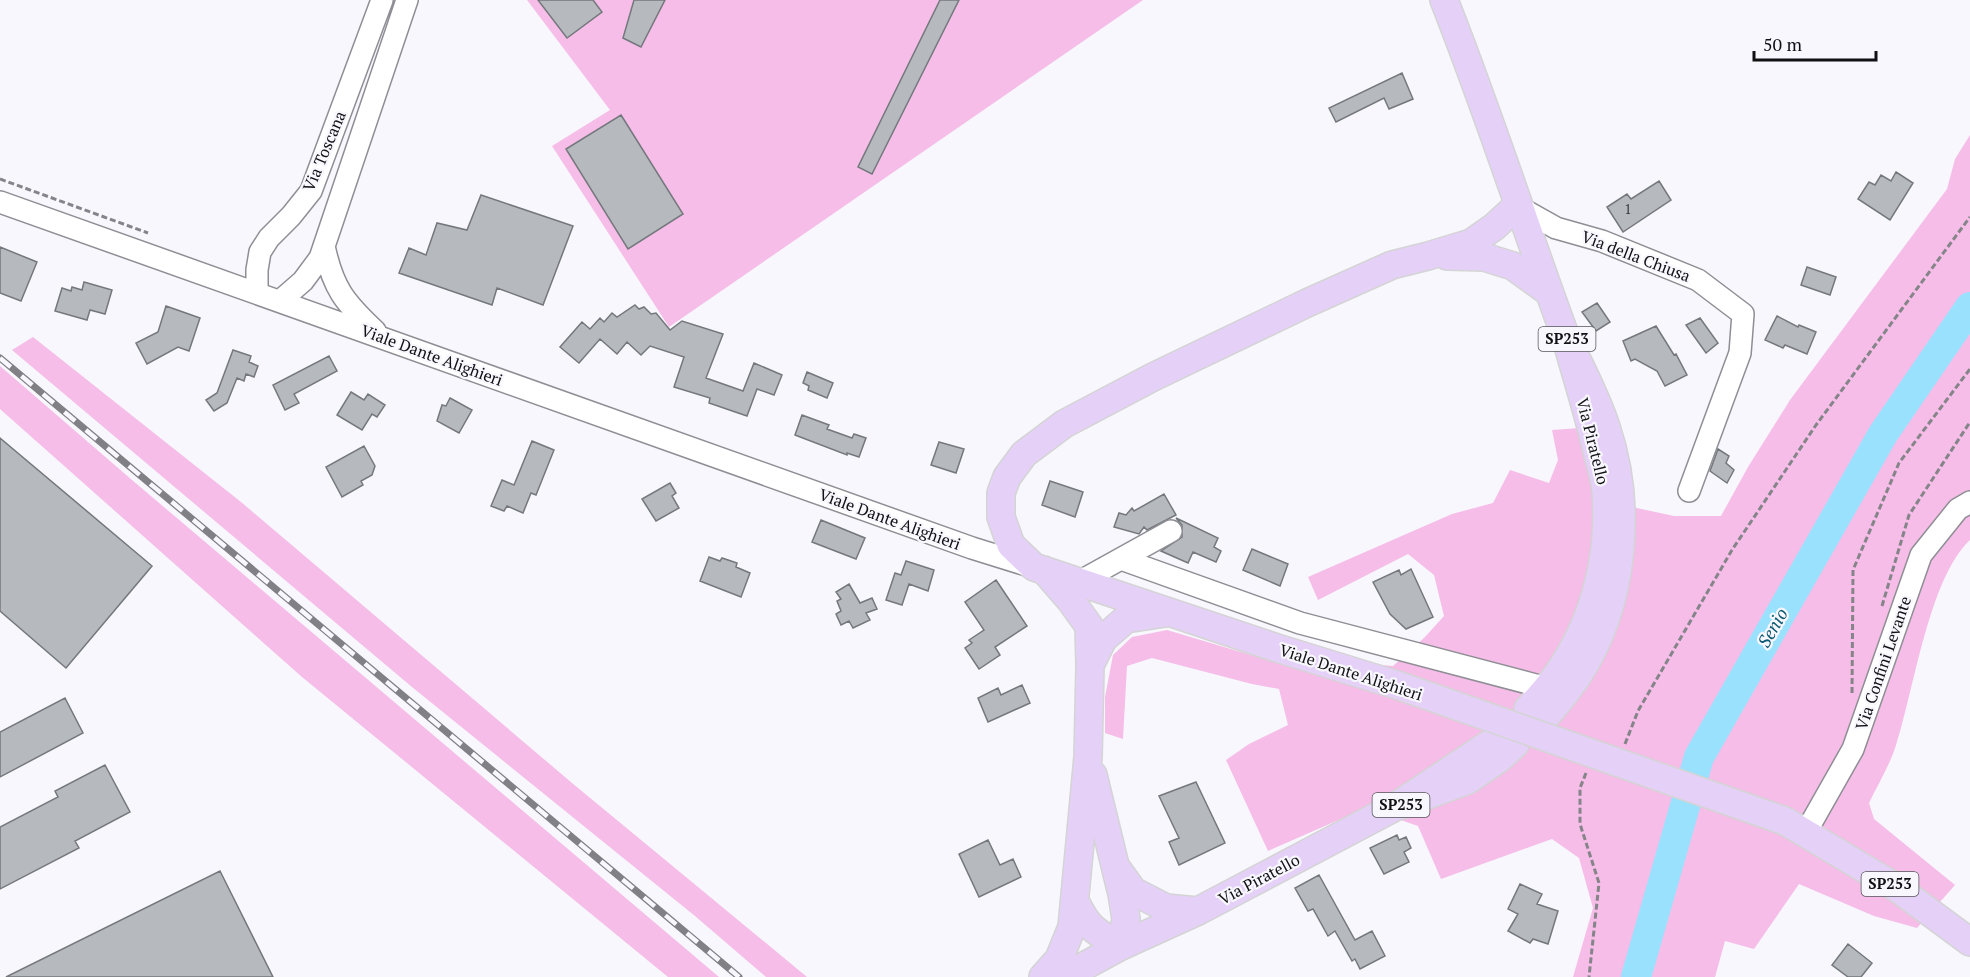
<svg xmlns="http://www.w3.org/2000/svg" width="1970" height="977" font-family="'PT Serif',serif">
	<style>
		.green { fill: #f5bde8 }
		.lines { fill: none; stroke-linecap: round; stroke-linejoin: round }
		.river { stroke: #9ae1fe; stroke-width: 30 }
		.building { fill: #b6babf; stroke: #74787c; stroke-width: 1.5 }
		.minor-casing { stroke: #8e8e94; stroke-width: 24 }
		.major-casing { stroke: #d4d4d5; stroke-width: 30 }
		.path { stroke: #858589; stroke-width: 3; stroke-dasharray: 6 3; stroke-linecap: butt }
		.minor { stroke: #fff; stroke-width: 21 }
		.major { stroke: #e5d1f7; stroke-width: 27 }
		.rail-casing { stroke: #818185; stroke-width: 7 }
		.rail { stroke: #f7f7fd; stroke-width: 4.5; stroke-dasharray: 14; stroke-linecap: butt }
		.major-bridge-casing { stroke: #d4d4d5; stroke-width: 30; stroke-linecap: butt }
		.major-bridge { stroke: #e5d1f7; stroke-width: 27 }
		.labels { text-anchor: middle; stroke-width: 4.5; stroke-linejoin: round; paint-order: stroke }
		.number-label { font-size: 14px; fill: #3a3b3e }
		.shield { fill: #f7f7fd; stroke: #565659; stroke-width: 1.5 }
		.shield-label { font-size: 15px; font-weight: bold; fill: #111113 }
		.street-label { font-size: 16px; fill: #111113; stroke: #f7f7fd }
		.water-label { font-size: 18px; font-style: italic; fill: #0b5972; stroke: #f7f7fd }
	</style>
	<rect width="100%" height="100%" fill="#f7f7fd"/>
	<path class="green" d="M527,0H1143L669,327L552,146L610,110Z
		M1970,135V540C1929,578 1914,690 1896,745C1890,765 1878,784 1869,803L1874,819L1955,885L1917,928L1874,916L1799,884L1754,949L1725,941L1715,977H1573L1593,908L1579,858L1552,839L1441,879L1418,826L1366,808L1268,851L1226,760L1249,744L1288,725L1279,689L1252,684L1152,658L1127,666L1123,739L1105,733V697L1113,655L1132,637L1167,630L1251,655L1393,666L1424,638L1444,616L1434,575L1408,554L1318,600L1308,577L1452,514L1493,503L1510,470L1549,483L1558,460L1552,430L1580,428L1632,507L1674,516H1721L1748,467L1790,400L1947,189L1955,159Z
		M33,337L241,502L572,783L807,977H766L695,916L412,687L12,350Z
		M0,366L132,480L719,977H668L302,677L0,409Z"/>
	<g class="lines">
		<path class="river" d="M1636,977L1699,757L1883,434L1970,307"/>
	</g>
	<path class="building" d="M538,0H593L602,12L567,38Z
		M634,0H665L641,47L623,38Z
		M940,0H959L872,174L858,167Z
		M1402,73L1413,99L1389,109L1384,98L1336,122L1329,108Z
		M621,115L683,214L628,249L566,149Z
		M1896,172L1913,183L1890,220L1858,199L1869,182L1875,185L1881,175L1891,181Z
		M1659,181L1671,200L1623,232L1607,207L1627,194L1631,199Z
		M481,195L573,226L543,305L497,288L492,305L399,273L409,248L426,255L437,223L467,230Z
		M0,247L37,262L21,301L0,293Z
		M1807,267L1836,277L1830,295L1801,285Z
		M84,282L112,290L105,314L90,310L87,320L55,311L62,288L71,291L72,287L82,290Z
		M1597,303L1610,322L1596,331L1582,312Z
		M635,305L639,309L644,307L651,314L656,313L670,330L682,321L723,334L706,378L743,391L754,363L782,375L774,395L757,389L747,416L709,403L710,398L674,387L684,357L650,346L641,355L627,342L617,354L600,339L579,363L560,347L582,322L590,329L600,318L604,322L612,313L617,317Z
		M166,306L200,318L189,351L178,347L147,364L136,343L158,332Z
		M1777,316L1798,327L1799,325L1816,332L1807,354L1785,345L1783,348L1765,340Z
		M1700,318L1718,343L1706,353L1686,325Z
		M1656,326L1674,355L1676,354L1687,375L1665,386L1657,371L1635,359L1631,361L1623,341Z
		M233,350L251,356L249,362L258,366L254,377L246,374L244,381L237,378L227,403L214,411L206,400L217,393Z
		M329,356L337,371L294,394L299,403L285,410L273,385Z
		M807,372L833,383L827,398L808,390L809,386L803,383Z
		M351,392L364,400L368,394L385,405L377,417L372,414L362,430L337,415Z
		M450,398L472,410L459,433L437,421L442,405L446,406Z
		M802,415L829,425L827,429L852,438L854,434L866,438L859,457L847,453V455L795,435Z
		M0,438L152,566L66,668L0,611Z
		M532,441L554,450L536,495L531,493L523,513L507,506L504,511L491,506L502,480L514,485Z
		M939,442L964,449L956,473L931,465Z
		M364,446L375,466L372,475L361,481L363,485L342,497L326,467Z
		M1718,449L1729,456L1726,463L1734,470L1727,483L1710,471Z
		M1050,481L1083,492L1075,517L1042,505Z
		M670,483L676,493L672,496L679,508L656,521L642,499Z
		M1164,494L1176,515L1147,530L1144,527L1139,534L1114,527L1119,513L1126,515L1132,508L1134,511Z
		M1176,518L1218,538L1214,547L1221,551L1216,562L1193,552L1188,563L1161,551L1182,537V525Z
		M821,520L865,538L856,559L812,542Z
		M1252,549L1288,564L1280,586L1243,570Z
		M709,557L720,561L722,558L737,563L736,567L750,573L741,597L700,581Z
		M906,561L934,570L928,591L909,584L902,605L886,600L895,573L901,575Z
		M1411,569L1433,617L1406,629L1390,614L1373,582L1399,570L1401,575Z
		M996,580L1027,626L995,647L1000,655L979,669L965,648L972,643L969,640L984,630L965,602Z
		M849,584L860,603L872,598L877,609L866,613L870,620L853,628L849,621L841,625L836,614L841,611L837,601L841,599L836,592Z
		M1022,685L1030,703L988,722L978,698L998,688L1001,695Z
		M65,698L83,733L0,777V732Z
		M105,765L130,812L75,841L79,848L0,889V827L58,797L55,791Z
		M1196,782L1225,843L1179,865L1169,842L1179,838L1159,796Z
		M1397,835L1399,840L1406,837L1411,848L1404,852L1409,862L1384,874L1370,848Z
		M988,840L1000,865L1013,859L1021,877L979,897L959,854Z
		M220,871L273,977H6Z
		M1319,875L1355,940L1372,931L1385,956L1360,969L1355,959L1352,961L1335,931L1328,936L1313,909L1308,911L1295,888Z
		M1520,884L1542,894L1537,904L1558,911L1548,944L1533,939L1530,943L1508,931L1518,914L1508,909Z
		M1848,944L1872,963L1861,977H1848L1832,965Z"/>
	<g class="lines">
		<defs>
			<path id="minor" d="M0,202L972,548L1033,567
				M1517,206L1556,228L1602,241L1698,280L1743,314L1740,353L1689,491
				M324,246C333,288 344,302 375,331
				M257,293V270L260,252L269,238L291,216L311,191L382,0
				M280,301L303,281L320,258L407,0
				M1121,559L1300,623L1547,688
				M1079,582L1171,531
				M1806,832L1853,749L1921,555L1958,509L1970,502"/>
			<path id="major" d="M1444,0C1488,111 1524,224 1565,335
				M1447,256L1484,257L1513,266L1549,292
				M1090,665L1103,639L1126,619L1165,613
				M1397,685L1277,648L1034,567L1011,545L1001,517V493L1007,477L1024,454L1064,424L1153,377L1307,303L1392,265L1428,256L1471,243L1494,227L1517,206
				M1528,709C1586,651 1612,572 1606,491C1605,479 1601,466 1598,455C1589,415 1576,375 1565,335C1579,365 1596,396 1606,427C1633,507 1624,605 1578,675C1569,689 1558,702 1547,715
				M1497,739L1395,807L1468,780L1500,758L1515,744
				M1093,775L1122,894L1126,919L1121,946
				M1785,821L1897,888L1970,942
				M1118,870L1133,891L1166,908L1198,911
				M1075,901C1088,928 1095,932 1121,946
				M1043,977L1059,959L1072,927L1088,757L1090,666L1089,626L1071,601L1044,570
				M1064,977L1121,946L1198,911L1395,807"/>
		</defs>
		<use href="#minor" class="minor-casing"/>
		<use href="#major" class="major-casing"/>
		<path class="path" d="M0,179L148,233
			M1882,606L1909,515L1970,422
			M1852,693L1853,570L1899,463L1970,369
			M1625,744L1638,711L1732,550L1816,425L1970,217
			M1586,773L1580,788V824L1599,883L1589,977"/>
		<use href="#minor" class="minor"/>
		<use href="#major" class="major"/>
		<defs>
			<path id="rail" d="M0,358L739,977"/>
		</defs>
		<use href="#rail" class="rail-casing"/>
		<use href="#rail" class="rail"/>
		<defs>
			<path id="major-bridge" d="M1397,685L1785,821"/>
		</defs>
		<use href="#major-bridge" class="major-bridge-casing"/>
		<use href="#major-bridge" class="major-bridge"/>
	</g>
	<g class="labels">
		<g class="number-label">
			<text x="1628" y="214">1</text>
		</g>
		<g class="shield">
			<rect x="1538.5" y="327" width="57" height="24" rx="4.5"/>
			<rect x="1372.5" y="793" width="57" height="24" rx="4.5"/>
			<rect x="1861.5" y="872" width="57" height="24" rx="4.5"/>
		</g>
		<g class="shield-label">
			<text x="1567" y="344">SP253</text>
			<text x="1401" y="810">SP253</text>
			<text x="1890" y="889">SP253</text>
		</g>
		<g class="street-label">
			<text transform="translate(324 151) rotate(-67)" y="6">Via Toscana</text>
			<text transform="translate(1636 256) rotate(21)" y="6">Via della Chiusa</text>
			<text transform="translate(432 355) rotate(20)" y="6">Viale Dante Alighieri</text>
			<text transform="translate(1593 441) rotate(76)" y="6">Via Piratello</text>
			<text transform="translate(890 519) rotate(20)" y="6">Viale Dante Alighieri</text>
			<text transform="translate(1883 663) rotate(-71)" y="6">Via Confini Levante</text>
			<text transform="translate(1351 672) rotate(18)" y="6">Viale Dante Alighieri</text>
			<text transform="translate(1259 879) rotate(-28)" y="6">Via Piratello</text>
		</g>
		<g class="water-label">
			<text transform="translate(1773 628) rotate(-60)" y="6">Senio</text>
		</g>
	</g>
	<path d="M1754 51v9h122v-9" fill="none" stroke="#111113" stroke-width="3"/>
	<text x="1763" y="51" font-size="18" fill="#111113" stroke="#f7f7fd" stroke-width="4.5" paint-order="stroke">50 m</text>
</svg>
